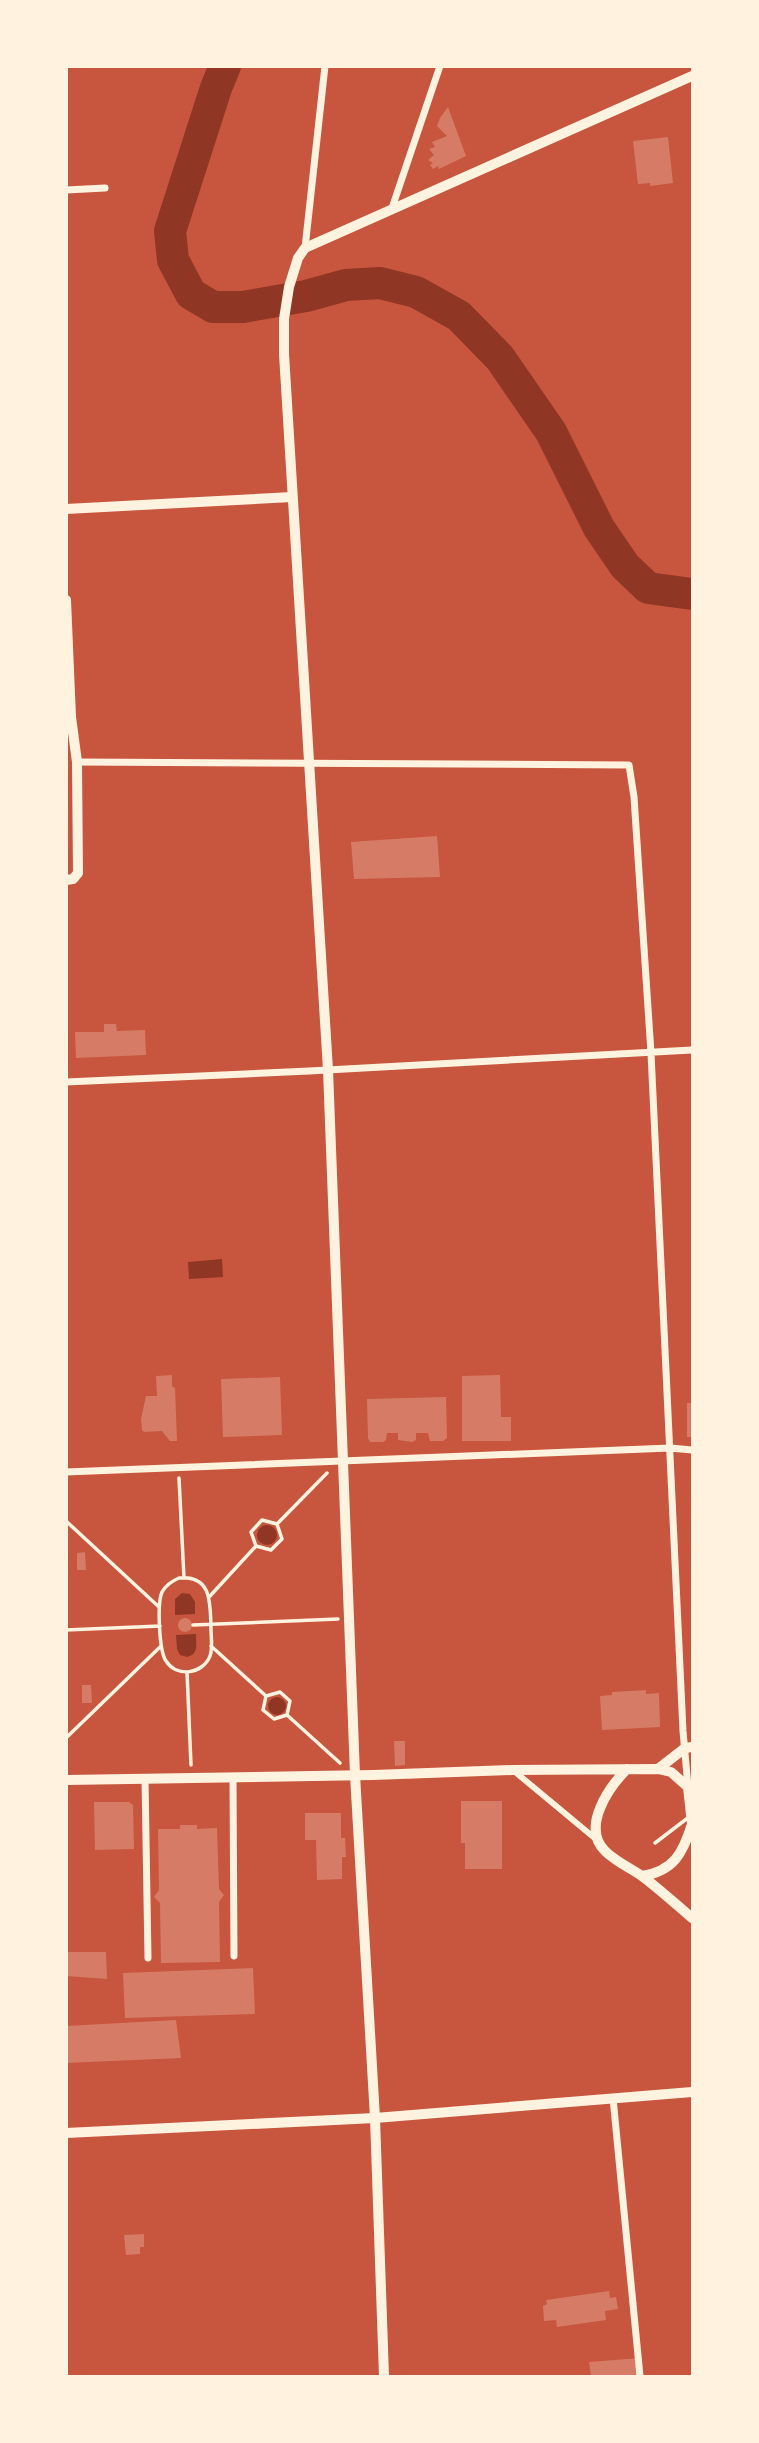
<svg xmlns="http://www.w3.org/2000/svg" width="759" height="2443" font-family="Montserrat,sans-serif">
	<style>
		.water { fill: #8f3625 }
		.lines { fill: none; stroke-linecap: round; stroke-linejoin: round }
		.river { stroke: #8f3625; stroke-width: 32 }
		.building { fill: #d67c66 }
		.path { stroke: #fff3e0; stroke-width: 3.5 }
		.service { stroke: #fff3e0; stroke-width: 3.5 }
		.pedestrian { stroke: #fff3e0; stroke-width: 6 }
		.minor { stroke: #fff3e0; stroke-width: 7 }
		.tertiary { stroke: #fff3e0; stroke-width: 10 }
		.secondary { stroke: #fff3e0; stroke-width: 10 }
	</style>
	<rect width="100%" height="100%" fill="#c8553d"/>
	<path class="water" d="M222,1259L223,1277L189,1279L188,1262Z
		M257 1535a10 10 0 1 1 20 0a10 10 0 1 1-20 0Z
		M182,1593L190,1594L195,1602V1614L175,1615V1599Z
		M196,1634C196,1644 199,1654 187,1657L180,1655L177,1649L176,1635Z
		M268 1706a9 9 0 1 1 18 0a9 9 0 1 1-18 0Z"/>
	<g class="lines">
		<path class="river" d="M225,66L216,88L170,231L173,260L191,294L213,307H243L306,296L346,285L380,283L416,292L459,316L500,358L551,432L599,528L625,566L648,588L692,594"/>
	</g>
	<path class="building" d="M448,107L466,156L439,169L438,166L433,169L430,165L433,163L428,160L434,155L429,149L435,147L432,142L447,136L437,126L440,118Z
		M668,137L673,183L650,186V183L638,184L633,141Z
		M437,836L440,877L354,879L351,842Z
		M104,1024H116L117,1031L145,1030L146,1055L76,1058L75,1032H104Z
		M172,1375V1386L175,1388L177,1441H170L162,1431L144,1432L142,1430L141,1419L146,1396H157L156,1376Z
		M500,1375L501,1417H511V1441H462V1376Z
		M280,1377L282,1435L223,1437L221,1379Z
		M446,1397L447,1438L443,1441H430L428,1433H416V1440L412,1442L398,1440V1433H387L386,1440L383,1442H370L368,1438L367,1399Z
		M687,1403H692V1437H687Z
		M85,1552L86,1570H77V1553Z
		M178 1625a7 7 0 1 1 14 0a7 7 0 1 1-14 0Z
		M82,1685H91L92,1703H82Z
		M646,1690V1694L659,1693L660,1727L602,1730L600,1696L612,1695V1692Z
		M394,1741H405V1765L395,1766Z
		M461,1801H502V1869H465V1843H461Z
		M94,1802H129L133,1805L134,1849L95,1850Z
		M305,1813H341V1838H345L346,1857H342V1879L317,1880L316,1840H305Z
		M180,1825H197V1829L217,1828L219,1889L224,1895L219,1902L220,1962L161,1963L160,1903L154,1897L159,1890L158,1829H180Z
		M66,1952H106L107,1979L66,1976Z
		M253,1968L255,2014L125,2018L123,1973Z
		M176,2020L181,2058L66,2063V2026Z
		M144,2234V2247H140V2254L126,2255L124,2235Z
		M609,2291L610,2298L616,2297L618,2309L605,2311L606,2320L557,2327L556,2320L544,2321L543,2306L547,2304L546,2300Z
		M639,2358L640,2376H591L589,2362Z"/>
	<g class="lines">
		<path class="path" d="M179,1478L184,1578
			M66,1521L159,1607
			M277,1524L327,1473
			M256,1546L271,1550L282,1539L277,1524
			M256,1546L251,1532L262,1520L277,1524
			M179,1578C213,1575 210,1605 211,1629C211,1637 213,1648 210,1656C203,1674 177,1678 166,1661C159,1651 157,1603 162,1592C166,1585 172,1581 179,1578Z
			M210,1596L256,1546
			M193,1625L338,1619
			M66,1630L160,1626
			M211,1646L266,1696
			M187,1672L191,1765
			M266,1696L280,1692L290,1701L287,1715
			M266,1696L263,1710L274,1719L287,1715
			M287,1715L340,1763
			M66,1738L160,1647"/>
		<path class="service" d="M655,1843L689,1817"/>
		<path class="pedestrian" d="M514,1771L597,1840"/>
		<path class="minor" d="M66,190L105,188
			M392,208L440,66
			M305,248L325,66
			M77,762L629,765L634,797L651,1053L683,1731L688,1787
			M66,1082L309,1071L692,1050
			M66,1472L670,1448L692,1450
			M233,1777L234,1956
			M145,1779L148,1958
			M613,2098L640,2376"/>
		<path class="tertiary" d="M66,509L292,497
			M66,600L71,717L77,762L78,873L73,879L66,880
			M658,1769L685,1748L692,1747
			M384,2376L375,2118L355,1775L328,1070L284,354V319L289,287L298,258L305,248L692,76"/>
		<path class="secondary" d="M627,1769C609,1787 581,1827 605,1851C615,1861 630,1868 642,1876C659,1889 676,1904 692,1918
			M66,1780L373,1775L512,1770L658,1769L671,1772L688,1787L692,1824
			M642,1876C674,1871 683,1853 692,1824
			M66,2133L375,2118L692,2092"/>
	</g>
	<rect width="759" height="2443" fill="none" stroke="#fff3e0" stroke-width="136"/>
</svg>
